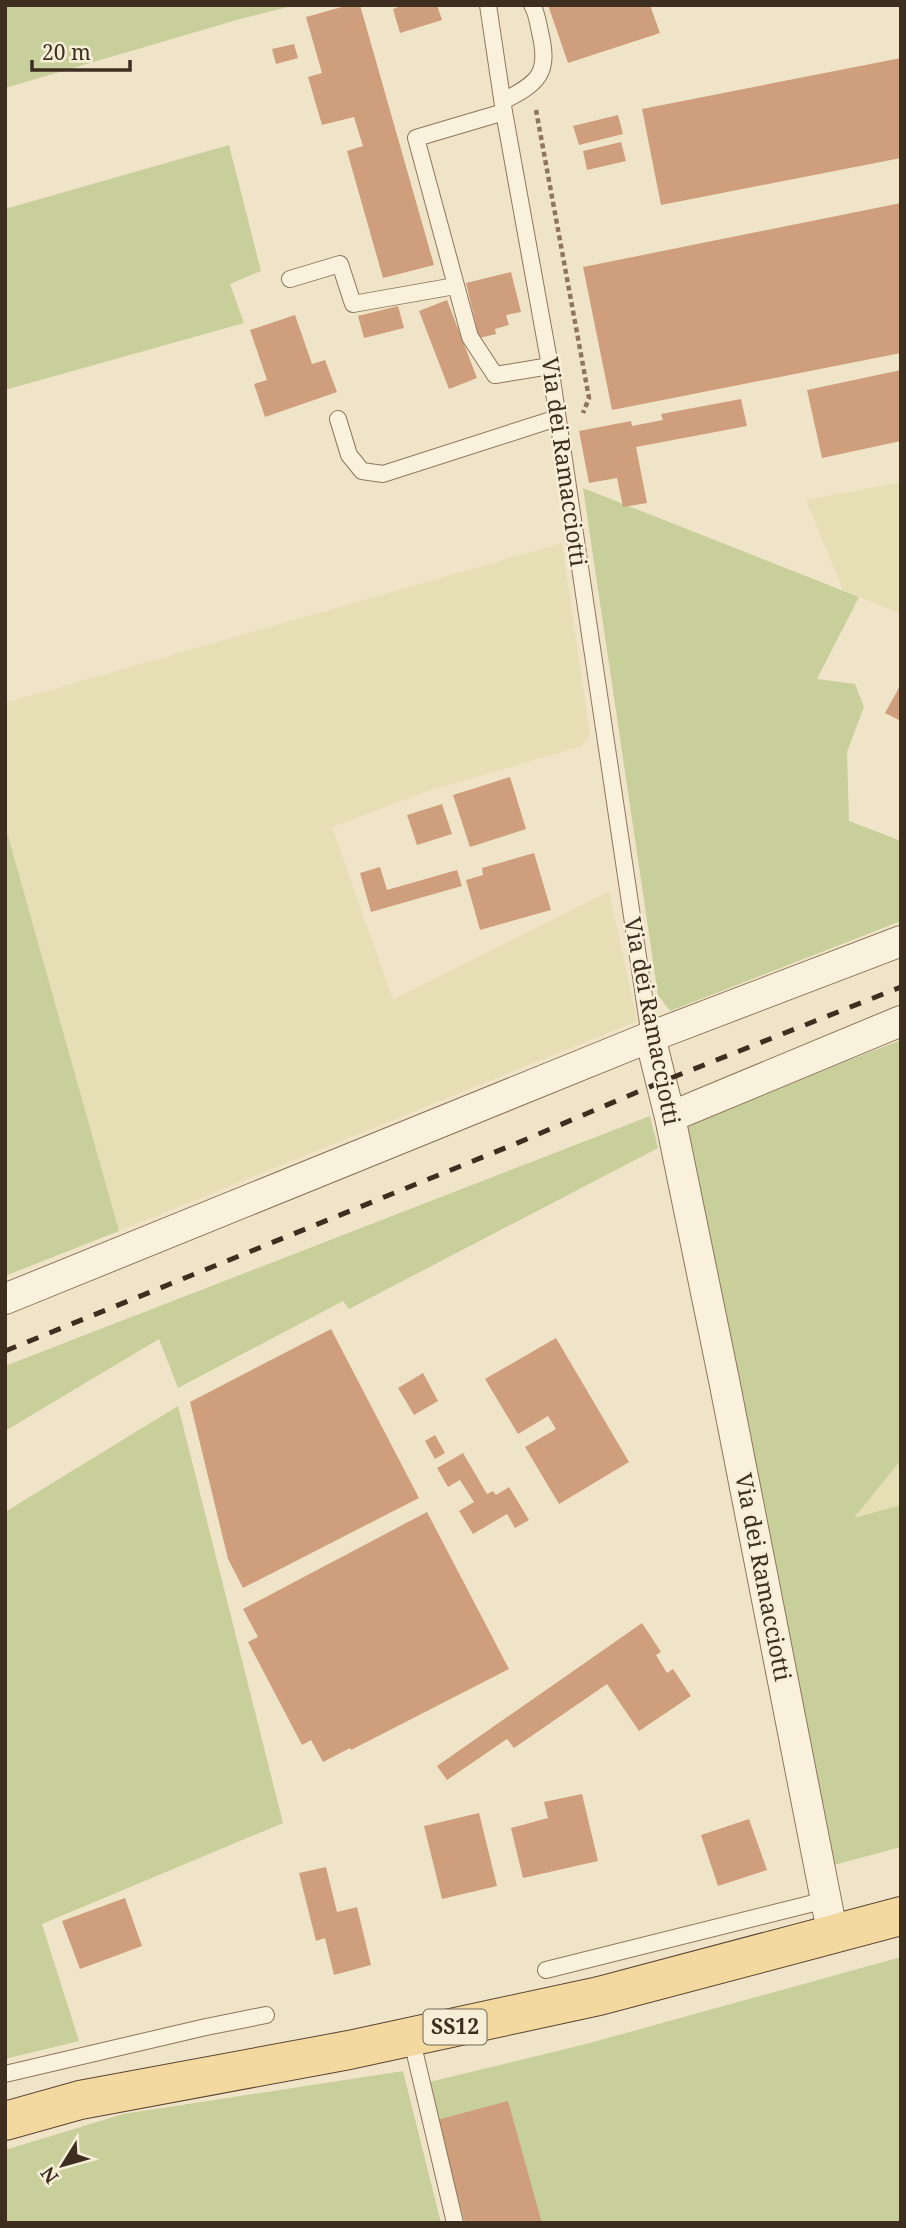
<svg xmlns="http://www.w3.org/2000/svg" width="906" height="2228" font-family="'Noto Serif',serif">
	<style>
		.farmland { fill: #e6deb5 }
		.green { fill: #c9cf9b }
		.building { fill: #cf9f7d }
		.lines { fill: none; stroke-linecap: round; stroke-linejoin: round }
		.service-casing { stroke: #8d765c; stroke-width: 18 }
		.minor-casing { stroke: #8d765c; stroke-width: 32 }
		.primary-casing { stroke: #5b4430; stroke-width: 40 }
		.path { stroke: #8d765c; stroke-width: 4.5; stroke-dasharray: 5 3.5; stroke-linecap: butt }
		.service { stroke: #faf1dc; stroke-width: 16 }
		.minor { stroke: #faf1dc; stroke-width: 30 }
		.primary { stroke: #f3d9a0; stroke-width: 38 }
		.rail { stroke: #3d2e20; stroke-width: 5; stroke-dasharray: 12 12; stroke-linecap: butt }
		.labels { text-anchor: middle; stroke-width: 5; stroke-linejoin: round; paint-order: stroke }
		.shield { fill: #f7eed8; stroke: #756857; stroke-width: 2 }
		.shield-label { font-size: 21px; font-weight: bold; fill: #3d2e20 }
		.street-label { font-size: 23px; fill: #3d2e20; stroke: #f7eed8 }
	</style>
	<rect width="100%" height="100%" fill="#f0e4c8"/>
	<path class="farmland" d="M901,482V614L843,590L806,500Z
		M562,543L590,735L582,746L425,792L332,827L393,1000L609,891L637,1021L119,1231L5,825V703Z
		M901,1460V1505L853,1519Z"/>
	<path class="green" d="M5,5H296L240,19L5,88Z
		M229,145L261,271L230,284L244,323L5,390V209Z
		M583,488L859,597L817,679L855,684L864,707L847,752L849,821L901,841V921L670,1011L658,995Z
		M5,825L119,1231L5,1276Z
		M901,1040V1460L854,1518L901,1505V1847L834,1865L678,1127Z
		M650,1116L658,1148L349,1309L343,1301L178,1388L159,1339L5,1431V1366Z
		M178,1406L283,1823L42,1924L79,2041L5,2059V1512Z
		M901,1957V2223H463L425,2083L586,2044Z
		M403,2071L441,2223H5V2150L123,2114Z"/>
	<path class="building" d="M349,5H360L434,265L383,278L347,151L363,146L354,117L322,125L308,77L322,73L306,17Z
		M404,5H437L442,20L400,33L393,9Z
		M548,5H650L660,33L568,63Z
		M294,44L298,58L276,64L272,49Z
		M901,58V158L661,205L642,109Z
		M618,115L623,134L579,145L573,126Z
		M621,142L626,161L587,170L583,151Z
		M901,203V353L612,410L583,267Z
		M511,272L521,312L506,315L509,325L495,329L496,334L479,338L466,283Z
		M447,300L477,378L449,389L419,311Z
		M398,306L404,328L364,338L358,316Z
		M295,315L312,364L325,360L337,392L265,417L254,384L267,380L250,330Z
		M901,370V441L822,458L807,390Z
		M741,399L747,426L636,447L647,503L623,507L617,478L589,483L579,431L631,421L632,426L663,420L661,414Z
		M901,684V721L885,713Z
		M510,777L526,829L470,847L453,795Z
		M442,804L452,834L417,845L407,815Z
		M534,853L551,910L480,930L466,880L483,875L482,868Z
		M380,867L387,890L457,870L462,886L371,912L360,873Z
		M331,1329L419,1498L243,1588L228,1559L190,1402Z
		M556,1338L629,1462L559,1504L525,1447L556,1429L548,1416L518,1434L485,1379Z
		M423,1373L438,1401L414,1415L398,1388Z
		M435,1435L445,1453L435,1459L425,1441Z
		M463,1453L487,1494L493,1491L496,1495L509,1487L529,1520L515,1528L507,1514L473,1534L459,1511L474,1502L460,1480L448,1487L437,1468Z
		M427,1512L509,1669L351,1750L350,1748L323,1762L311,1740L302,1745L248,1642L258,1637L243,1609Z
		M642,1623L661,1652L656,1655L667,1673L673,1669L691,1696L639,1731L607,1684L514,1748L507,1739L447,1780L437,1766Z
		M582,1794L598,1861L523,1878L511,1828L548,1818L544,1802Z
		M479,1813L497,1886L442,1899L424,1826Z
		M749,1819L767,1870L718,1886L701,1835Z
		M326,1867L337,1912L357,1907L371,1965L334,1975L325,1938L316,1941L299,1873Z
		M125,1898L142,1946L80,1969L62,1921Z
		M508,2101L542,2223H465L437,2120Z"/>
	<g class="lines">
		<defs>
			<path id="service" d="M488,5L504,112L550,366L650,1037
				M503,101C539,83 550,73 540,32C538,23 537,13 532,5
				M504,112L416,138L470,337L495,375L550,366
				M290,279L340,264L353,304L455,286
				M338,419L349,455L362,471L383,474L557,418
				M546,1970L826,1900
				M411,2037L455,2223
				M5,2074L206,2027L266,2015"/>
			<path id="minor" d="M650,1037L670,1117L724,1380L833,1936
				M670,1117L901,1021
				M5,1299L650,1037L901,941"/>
			<path id="primary" d="M5,2121L80,2100L349,2050L599,1996L901,1916"/>
		</defs>
		<use href="#service" class="service-casing"/>
		<use href="#minor" class="minor-casing"/>
		<use href="#primary" class="primary-casing"/>
		<path class="path" d="M536,110L589,398L583,413"/>
		<use href="#service" class="service"/>
		<use href="#minor" class="minor"/>
		<use href="#primary" class="primary"/>
		<path class="rail" d="M5,1351L515,1144L661,1082L901,987"/>
	</g>
	<g class="labels">
		<rect class="shield" x="423.5" y="2009.5" width="63" height="35" rx="5"/>
		<g class="shield-label">
			<text x="455" y="2034">SS12</text>
		</g>
		<g class="street-label">
			<text transform="translate(564 462) rotate(82)" y="8">Via dei Ramacciotti</text>
			<text transform="translate(652 1021) rotate(79)" y="8">Via dei Ramacciotti</text>
			<text transform="translate(763 1577) rotate(79)" y="8">Via dei Ramacciotti</text>
		</g>
	</g>
	<rect width="906" height="2228" fill="none" stroke="#3d2e20" stroke-width="14"/>
	<g transform="translate(63 2165) rotate(233)" stroke="#f7eed8" stroke-width="5" paint-order="stroke">
	<path d="M0-5L12 26L0 18L-12 26Z" fill="#3d2e20"/>
	<text y="-10" font-size="19" font-weight="bold" text-anchor="middle" fill="#3d2e20">N</text>
	</g>
	<path d="M32 60v10h98v-10" fill="none" stroke="#3d2e20" stroke-width="3.5"/>
	<text x="42" y="60" font-size="21" fill="#3d2e20" stroke="#f7eed8" stroke-width="5" paint-order="stroke">20 m</text>
</svg>
